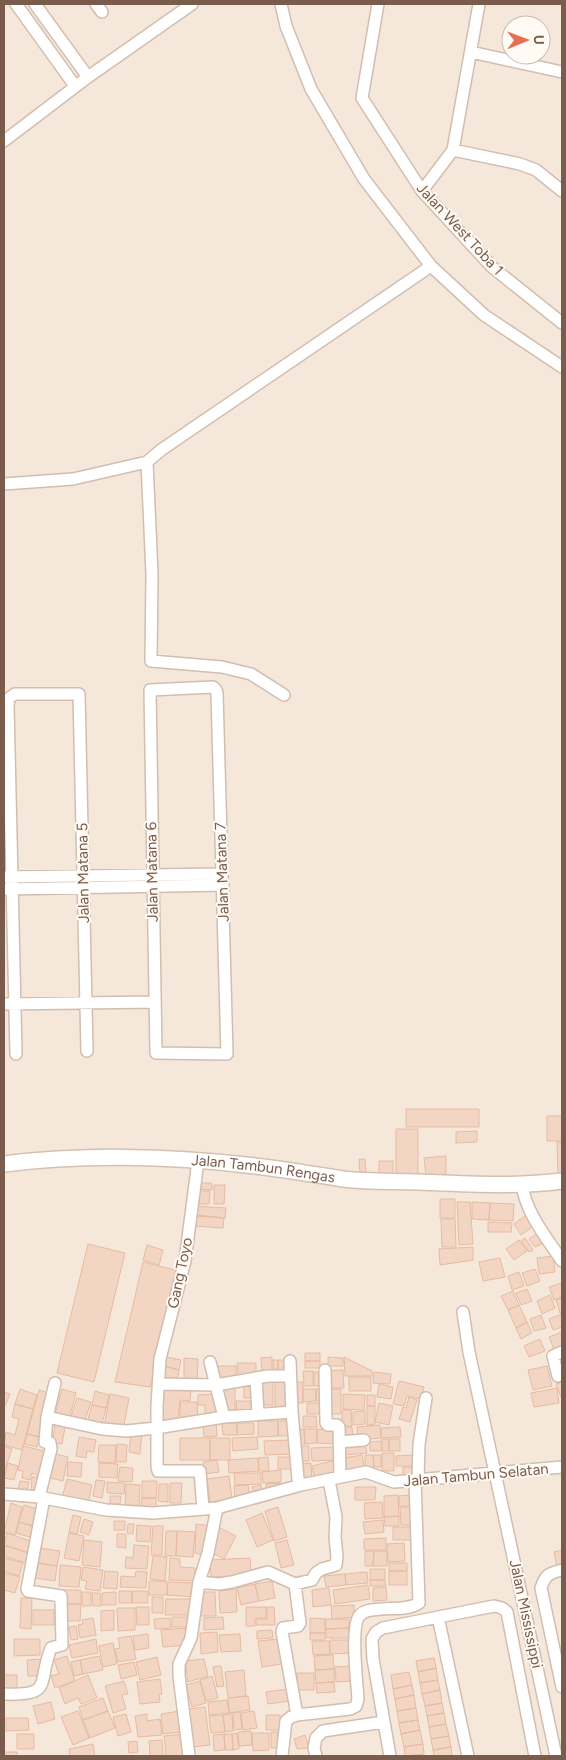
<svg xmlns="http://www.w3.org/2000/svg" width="566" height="1760" font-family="Figtree,sans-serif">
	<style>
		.residential { fill: #f5e8da; fill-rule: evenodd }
		.building { fill: #f3d5c3; stroke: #e6bba3 }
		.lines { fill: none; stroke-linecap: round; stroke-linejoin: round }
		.street-casing { stroke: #d1beb0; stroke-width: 14 }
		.secondary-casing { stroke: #d6c0b0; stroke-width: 18 }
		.street { stroke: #fff; stroke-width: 11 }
		.secondary { stroke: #fff; stroke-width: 15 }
		.labels { text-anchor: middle; stroke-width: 4; stroke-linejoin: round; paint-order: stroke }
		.street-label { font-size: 15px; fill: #7a5c4d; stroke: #fffaf3 }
	</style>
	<rect width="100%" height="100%" fill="#fdf6ec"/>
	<path class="residential" d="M4,4H562V1756H4ZM511,25H541V55H511Z"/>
	<path class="building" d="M406,1109H479V1127H406Z
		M547,1116H562V1141H547Z
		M396,1129H418V1176H396Z
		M477,1131V1142L456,1143V1132Z
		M557,1142H562V1175H558Z
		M446,1156V1174L426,1176L424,1158Z
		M359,1159H365L366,1172L360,1173Z
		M379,1161H393V1174L379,1173Z
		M198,1183H212V1190L198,1189Z
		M214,1185H225L224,1204H214Z
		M198,1191H210L209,1204H197Z
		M440,1199H455V1218H440Z
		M457,1202H470L473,1244L459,1245Z
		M472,1202L490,1203L489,1220L472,1219Z
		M490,1203L514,1204L513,1221L489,1220Z
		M195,1206L226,1208L225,1218L195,1215Z
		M529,1213L536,1224L521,1235L514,1224Z
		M195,1216L224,1218L223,1228L194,1226Z
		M441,1219H455L456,1247H442Z
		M488,1222L512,1223L511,1232H488Z
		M539,1232L546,1242L535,1247L529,1239Z
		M525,1238L533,1250L529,1252L521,1241Z
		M519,1240L527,1251L514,1260L506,1249Z
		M88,1244L125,1253L94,1382L57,1373Z
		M147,1245L163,1250L159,1265L143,1260Z
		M473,1247V1260L440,1265L439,1249Z
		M553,1256L555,1272L539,1274L537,1258Z
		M500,1258L505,1277L483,1281L479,1262Z
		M143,1262L179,1271L150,1387L115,1382Z
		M535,1269L540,1281L527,1286L522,1273Z
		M519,1272L524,1286L512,1290L508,1276Z
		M562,1283V1297L554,1300L549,1287Z
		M527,1289L532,1301L521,1305L516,1293Z
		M513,1291L519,1305L508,1310L501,1296Z
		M550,1295L555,1308L542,1314L537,1301Z
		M562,1298V1312L560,1313L556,1300Z
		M519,1305L527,1322L516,1328L508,1310Z
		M562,1314V1327L553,1330L549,1319Z
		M541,1315L546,1328L534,1331L530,1319Z
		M527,1322L532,1333L521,1339L516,1328Z
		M562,1332V1351L556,1354L549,1337Z
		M540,1339L545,1351L529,1357L524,1346Z
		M305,1353H320V1361H305Z
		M166,1357L181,1360L179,1370L164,1366Z
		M272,1357V1374H262L261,1358Z
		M328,1357L343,1358V1366H328Z
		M344,1357L372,1371V1376H345Z
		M184,1358L198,1359L197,1383H184Z
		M273,1360H278V1370H273Z
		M278,1360H286V1370H278Z
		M305,1361H320V1368H305Z
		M237,1363H256V1375H238Z
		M164,1366L179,1370L177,1381L162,1378Z
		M218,1366H236V1381H218Z
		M547,1366L552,1386L533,1390L528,1370Z
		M343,1370L344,1388H328L327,1371Z
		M303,1371H313V1386H304Z
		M314,1372H323V1386H314Z
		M374,1372L391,1374L390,1384L373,1383Z
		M349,1377H371V1391H349Z
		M258,1379H273V1405H259Z
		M399,1381L424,1387L421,1399L407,1396L404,1406L393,1404Z
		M244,1382H255V1398H244Z
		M275,1382H289V1408H275Z
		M291,1382H303V1403H292Z
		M562,1382V1396L561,1397L556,1384Z
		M379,1384L393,1387L391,1399L377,1397Z
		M223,1386H235V1411H223Z
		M164,1388L191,1389L190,1401L180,1400L178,1421L163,1420Z
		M323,1388L324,1401H316V1389Z
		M557,1388L559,1403L534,1407L531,1393Z
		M20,1389L37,1395L33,1409L15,1404Z
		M62,1389L76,1393L69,1418L55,1414Z
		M303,1389H316V1401L303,1402Z
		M329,1389H341V1414H329Z
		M39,1390L52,1394L40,1437L27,1434Z
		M95,1391L109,1395L106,1408L92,1405Z
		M4,1392L10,1394L5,1406H4Z
		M110,1394L129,1398L123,1430L104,1427Z
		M218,1394L219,1416H205V1405H198V1395Z
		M343,1394L365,1395L364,1410L343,1409Z
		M367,1395H375V1406H367Z
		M409,1397L417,1400L410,1422L399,1419L403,1407L406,1408Z
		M77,1398L91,1402L84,1423L70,1419Z
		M236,1401H256V1414H237Z
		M180,1402H197L198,1420H180Z
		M307,1403H323V1414H307Z
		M379,1403L393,1406L389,1425L375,1422Z
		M15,1404L33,1409L22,1450L4,1445L6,1432L15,1435L19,1419L12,1417Z
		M92,1405L106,1408L101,1427L87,1423Z
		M367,1406H375V1424L367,1425Z
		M342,1410H351L352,1426H342Z
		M365,1411V1424L353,1425V1412Z
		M303,1416H316L317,1427H303Z
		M216,1421L217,1436L204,1437L203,1422Z
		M258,1421H278V1436L258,1437Z
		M278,1421H292V1436H278Z
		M222,1423H237V1435H223Z
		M237,1423H254V1434L237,1435Z
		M55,1425L65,1427L62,1444L52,1443Z
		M380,1425L381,1438L358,1440L357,1427Z
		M341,1427H352L353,1440H342Z
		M400,1427L401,1437L381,1438V1428Z
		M297,1429H304L305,1444H298Z
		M304,1429H317V1443L305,1444Z
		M317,1429L338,1430V1444L317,1443Z
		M131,1433H142L140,1454L129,1452Z
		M27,1434L40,1437L37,1447L24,1444Z
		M79,1437L96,1440L94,1452L87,1451L86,1458L76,1456Z
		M257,1437L258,1449L233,1451L232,1438Z
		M180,1438H210V1460H180Z
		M210,1438H230V1460H210Z
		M382,1439H389V1451H382Z
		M389,1439H400V1451H389Z
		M292,1440L293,1454L265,1455L264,1441Z
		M381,1441L382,1451H370V1442Z
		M365,1442L367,1453L343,1455L342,1445Z
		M117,1444L127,1445L126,1462H116Z
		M99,1445H116L115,1463L98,1462Z
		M4,1446L12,1449L4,1473Z
		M23,1446L48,1452L43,1476L32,1473L30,1480L22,1478L23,1471L18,1470Z
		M300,1446H309V1461H300Z
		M336,1447L337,1460L312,1461L311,1448Z
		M382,1453H394V1471H382Z
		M56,1454L68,1457L63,1481L50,1478Z
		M362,1455L365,1470L347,1473L344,1458Z
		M365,1455H373L374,1467L365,1468Z
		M373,1455H381V1467H374Z
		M413,1455V1466H396V1456Z
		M268,1457L269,1471H259L258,1458Z
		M278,1457H295V1469H278Z
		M258,1458L259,1471L229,1473L228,1460Z
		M217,1460L219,1472L205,1474L203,1462Z
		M336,1460L339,1474L315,1480L312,1466Z
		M68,1462L82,1463L81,1477L67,1476Z
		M8,1463L18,1466L14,1480L4,1478Z
		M99,1463L118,1464L117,1478L99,1477Z
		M311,1463L312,1480H300L299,1464Z
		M120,1467L133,1468L132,1482L118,1481Z
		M403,1467H416V1477L403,1478Z
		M281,1470V1482L263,1483L262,1472Z
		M234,1473H261V1484L235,1485Z
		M229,1476L232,1499L210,1502L207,1479Z
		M32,1477H41L39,1495L31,1494Z
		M67,1479L92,1485L88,1504L62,1498Z
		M96,1480L105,1481L102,1498L93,1496Z
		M20,1481L29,1482L26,1495L17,1494Z
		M142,1481H157L156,1498H142Z
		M107,1482L125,1483L124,1494L107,1493Z
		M170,1483H182L181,1503H170Z
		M281,1483V1490L266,1491V1484Z
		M126,1484L140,1485L139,1509H125Z
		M159,1484H168V1502L158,1501Z
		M248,1485L250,1498L235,1499L234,1486Z
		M261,1485L263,1494L254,1496L252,1487Z
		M355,1487H376L375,1500H355Z
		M398,1495L399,1516L384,1517V1496Z
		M410,1495L411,1506H399V1496Z
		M110,1496H121L120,1504H110Z
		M142,1498H156V1508L141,1507Z
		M382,1502L383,1518L365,1519L364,1503Z
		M11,1503L22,1507L15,1535L4,1532Z
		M24,1505L41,1510L36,1527L19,1522Z
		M278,1507L287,1537L274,1541L265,1511Z
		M400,1507H412L413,1525H401Z
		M262,1513L273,1540L257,1547L246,1520Z
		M73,1515L81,1517L77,1534L69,1532Z
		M399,1516V1526H385L384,1517Z
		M84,1519L93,1522L89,1535L80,1532Z
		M383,1520L384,1532L365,1534L363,1522Z
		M114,1521H125V1530H114Z
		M19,1522L36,1527L33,1538L16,1533Z
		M128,1524H134L133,1534L127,1533Z
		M196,1524L212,1526L207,1556L195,1553Z
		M137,1525L151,1526L150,1542L136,1541Z
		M153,1526H163L162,1555H151Z
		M393,1527H413V1540H393Z
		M220,1528L236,1536L224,1559L209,1551Z
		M166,1531H177L176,1556H165Z
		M177,1531L195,1532L193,1557L176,1556Z
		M7,1533L33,1542L29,1553L4,1545Z
		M69,1533L84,1536L79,1561L64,1558Z
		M117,1534H126V1548L117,1547Z
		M386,1538V1550H364V1539Z
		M84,1540L102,1542L100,1567L82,1565Z
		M287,1540L294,1565L281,1568L275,1543Z
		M404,1543L405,1561L388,1562L387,1544Z
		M4,1545L29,1553L26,1563L4,1556Z
		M134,1545L149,1546L147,1569L125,1568L126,1557L133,1558Z
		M40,1548L60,1551L57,1566L37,1563Z
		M562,1550V1568H557L554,1552Z
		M365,1551H374L373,1566H365Z
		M374,1551H387V1566H373Z
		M153,1556L167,1557L165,1581L150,1579Z
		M4,1558L23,1563L19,1576L4,1571Z
		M170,1558L180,1559V1567L195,1568L194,1581L169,1580Z
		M250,1558L251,1576L211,1577L210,1560Z
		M37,1563L57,1566L55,1581L35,1578Z
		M389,1563H407V1571H389Z
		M60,1565L81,1567L79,1587L59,1586Z
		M83,1567L103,1570L100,1591L85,1589L87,1581L81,1580Z
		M370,1569H385V1580H370Z
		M105,1571L118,1572L117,1589L103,1588Z
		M136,1571L147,1572L146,1588L120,1587L121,1576L135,1577Z
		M389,1571H407V1585H389Z
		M367,1572L368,1583L346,1585L345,1574Z
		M4,1573L20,1577L15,1593L4,1590Z
		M345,1574L346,1585L326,1587L324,1576Z
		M370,1580H385L386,1586H370Z
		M149,1581H167V1595H149Z
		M272,1581L275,1598L259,1601L255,1584Z
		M168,1582L196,1583L195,1597L167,1595Z
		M255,1584L259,1601L241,1605L237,1588Z
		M368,1585L370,1599L335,1604L333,1590Z
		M386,1587L387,1600L373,1601V1588Z
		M329,1588L331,1605L313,1607L312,1590Z
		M236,1589L237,1612L220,1613L219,1591Z
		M63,1590H81V1604H63Z
		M119,1591H132V1603H119Z
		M132,1591H148V1603H132Z
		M82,1592H91V1606H82Z
		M116,1592V1605H102V1593Z
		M199,1592H215L216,1616H200Z
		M92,1593H100L101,1606H93Z
		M152,1597H163V1613H152Z
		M21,1598H32L31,1629L20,1628Z
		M166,1599H193V1615H165Z
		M63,1604H81L80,1621H63Z
		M354,1605V1617L332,1619L331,1606Z
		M136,1607H149V1625H137Z
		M246,1607H266V1618H255V1626H246Z
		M267,1607H274L275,1625H256V1619H267Z
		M117,1608H135V1630L118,1631Z
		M33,1610H54V1625H33Z
		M114,1610V1630L101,1631V1611Z
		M172,1617H190V1627H172Z
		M223,1617L224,1629L204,1630V1618Z
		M93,1618L96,1635L80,1638L78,1625L83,1624L82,1620Z
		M170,1618L171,1628L155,1629L154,1619Z
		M310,1618L325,1619V1633H310Z
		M325,1619H349V1628L326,1629Z
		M76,1626L78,1639L71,1640L69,1627Z
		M187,1628L188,1645L163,1647L161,1630Z
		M349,1628L350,1638H326V1629Z
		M272,1630L273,1638L257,1639V1631Z
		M217,1632L218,1652L201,1654L200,1633Z
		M310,1633H325V1640H310Z
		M148,1634L149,1648L135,1650L133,1636Z
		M240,1634L241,1651L221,1652L219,1635Z
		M131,1636L136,1659L118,1662L115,1649L120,1648L118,1638Z
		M14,1639H40V1655L14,1656Z
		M96,1639L98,1653L72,1658L69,1645Z
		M279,1639L282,1664L262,1667L258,1641Z
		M330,1640H350L351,1653L330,1654Z
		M312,1641H329L330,1654L313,1655Z
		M113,1643L117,1664L103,1667L99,1646Z
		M333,1655L334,1669L315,1670L314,1656Z
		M67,1656L75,1681L55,1688L51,1676L59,1674L54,1660Z
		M99,1656L103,1670L83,1674L80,1660Z
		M157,1657L161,1675L140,1680L136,1662Z
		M434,1658L436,1668L418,1672L416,1661Z
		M42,1659L43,1676H28L27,1660Z
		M204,1659L208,1676L188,1682L185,1661Z
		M80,1660L83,1674L74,1676L71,1662Z
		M134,1662L137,1675L121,1679L118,1665Z
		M221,1666L224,1686L217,1687L213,1667Z
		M353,1666L354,1681L336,1682L335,1667Z
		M436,1668L438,1680L420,1683L418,1672Z
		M334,1669V1682L316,1683L315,1670Z
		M244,1670L246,1696L228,1698L225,1672Z
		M409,1672L412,1685L393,1689L391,1675Z
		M297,1673H314V1690H297Z
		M4,1675H17V1692H4Z
		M88,1675L97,1698L81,1704L78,1698L65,1704L59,1688Z
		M212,1676L218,1698L206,1701L200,1680Z
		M160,1679L162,1694L159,1695L160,1702L140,1704L137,1682Z
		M438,1680L440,1690L422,1694L420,1683Z
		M124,1681L128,1694L122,1695L126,1709L113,1713L105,1686Z
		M200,1681L206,1703L192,1707L186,1685Z
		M334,1682L335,1692L317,1693L316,1683Z
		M412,1685L414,1695L395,1699L393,1689Z
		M287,1689L289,1701L268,1704L266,1692Z
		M440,1690L442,1703L425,1706L422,1694Z
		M414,1695L416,1708L397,1711L395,1699Z
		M248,1696L250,1710L229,1713L228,1698Z
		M103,1698L108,1711L83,1720L79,1707Z
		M227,1700L229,1713L209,1715L208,1702Z
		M51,1702L55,1719L38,1724L33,1706Z
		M442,1703L444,1713L427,1716L425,1706Z
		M205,1707L210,1745L193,1747L188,1709Z
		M416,1708L418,1720L399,1723L397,1711Z
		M78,1711L89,1738L73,1745L61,1717Z
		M108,1711L115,1728L90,1738L83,1720Z
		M180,1711L182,1732L163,1734L161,1714Z
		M254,1711L257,1728L243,1730L241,1713Z
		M240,1712L242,1729L234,1730L233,1713Z
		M444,1713L446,1724L429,1727L427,1716Z
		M126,1714L131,1732L118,1736L113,1717Z
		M147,1714V1721L160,1719L162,1735L138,1737L135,1716Z
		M232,1714L233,1731L225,1732L223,1715Z
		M223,1715L225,1732L211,1733L209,1716Z
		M266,1715H280L281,1730H266Z
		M6,1718H28L29,1730L6,1731Z
		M418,1720L420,1730L401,1734L399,1723Z
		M446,1724L449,1736L431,1739L429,1727Z
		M420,1730L423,1744L404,1747L401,1734Z
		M251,1731L252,1745L239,1746L238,1732Z
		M271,1732H282L281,1748H271Z
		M237,1733L239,1749L233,1750L232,1734Z
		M252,1733H269V1750L253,1751Z
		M17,1734H34V1749H17Z
		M184,1734L185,1756H166L164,1736Z
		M224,1734L225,1750L214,1751L213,1735Z
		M224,1734H232L233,1750H225Z
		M305,1735L309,1748L297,1749L294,1739Z
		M449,1736L451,1747L433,1750L431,1739Z
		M162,1740L163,1756H150L149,1741Z
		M137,1741L138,1752L129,1753L128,1742Z
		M93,1744L95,1756H70L69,1749Z
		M423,1744L424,1754L405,1756L404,1747Z
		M451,1747L452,1756H434L433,1750Z
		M4,1752H17V1756H4Z"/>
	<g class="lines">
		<defs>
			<path id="street" d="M16,4L75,86
				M35,4L88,77
				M96,4L102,12
				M281,4L286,26L311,89L364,179L431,266L484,315L562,367
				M378,4L362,98L422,191L492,267L562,323
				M471,52L562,72
				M4,141L88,77L192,4
				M453,150L520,164L536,170L562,191
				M422,191L453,150L479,4
				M4,484L73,479L147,462
				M213,687L216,690L217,693L227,1054L156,1053L150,690Z
				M284,695L251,674L222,667L151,661L152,574L147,462L161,450L431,266
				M4,877L222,874
				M4,889L223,885
				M4,1004L155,1002
				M16,1054L8,706L9,698L15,694H79L87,1051
				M198,1161L185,1261L160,1359L157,1405V1467L158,1471H200L203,1509
				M522,1184C525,1212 547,1238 562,1261
				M463,1312L469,1352L556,1756
				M210,1362L224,1417
				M325,1370L326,1423L328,1425H337L339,1427L340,1477
				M558,1376L553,1356L562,1352
				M256,1378L258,1414
				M55,1383L47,1417L102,1429L127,1431L156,1428L224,1417L292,1412L290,1361
				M159,1384L216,1385L268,1376H290
				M292,1412L298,1479L301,1485
				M339,1442L364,1440
				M418,1480L419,1444L426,1398
				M4,1494L39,1497L106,1510L153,1513L217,1508L301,1485L366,1472L394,1482L562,1467
				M39,1497L51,1449L50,1443L45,1442L47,1417
				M562,1570C549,1573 545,1575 541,1588L562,1687
				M199,1582L219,1584L232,1582L268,1572L295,1584L312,1580L316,1573L322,1569L336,1565L337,1557L335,1537L336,1517L329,1480
				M295,1584L300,1623L298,1626L283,1628L282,1632L297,1715L350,1709L356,1706L358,1699C357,1683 350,1625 360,1615C366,1609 374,1610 381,1609C393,1608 409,1610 419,1603L415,1480
				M438,1617L468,1756
				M4,1694C54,1696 37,1683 51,1648L62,1645L61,1596L28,1591L27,1589L44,1498
				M189,1756L179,1676V1664L191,1638L199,1582L208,1553L217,1508
				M282,1756L286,1721L291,1717L297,1715
				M316,1756L314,1748L316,1738L323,1731L384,1722
				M390,1756L373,1659L372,1639L376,1632L383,1628L494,1606L502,1608L507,1612L535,1756"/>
			<g id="secondary">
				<path id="s1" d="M4,1164C81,1154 169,1156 246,1165C278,1168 310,1174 343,1179C368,1182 394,1181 419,1182C466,1184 515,1187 562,1181"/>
			</g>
		</defs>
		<use href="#street" class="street-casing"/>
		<use href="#secondary" class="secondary-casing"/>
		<use href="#street" class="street"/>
		<use href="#secondary" class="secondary"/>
	</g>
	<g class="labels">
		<g class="street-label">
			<text transform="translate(460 229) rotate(47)" y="5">Jalan West Toba 1</text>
			<text transform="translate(152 872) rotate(-91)" y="5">Jalan Matana 6</text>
			<text transform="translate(222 872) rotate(-92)" y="5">Jalan Matana 7</text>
			<text transform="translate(83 873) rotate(-91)" y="5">Jalan Matana 5</text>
			<text dy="5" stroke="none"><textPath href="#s1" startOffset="260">Jalan Tambun Rengas</textPath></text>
			<text transform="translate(180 1273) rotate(-78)" y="5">Gang Toyo</text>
			<text transform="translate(476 1475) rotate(-5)" y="5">Jalan Tambun Selatan</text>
			<text transform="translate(526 1614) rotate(78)" y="5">Jalan Mississippi</text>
		</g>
	</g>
	<rect width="566" height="1760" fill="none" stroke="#7a5c4d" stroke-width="10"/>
	<g transform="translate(526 40) rotate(89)"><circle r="24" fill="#fffaf3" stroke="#cabbb1"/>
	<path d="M0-4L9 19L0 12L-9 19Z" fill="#e76f51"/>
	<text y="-8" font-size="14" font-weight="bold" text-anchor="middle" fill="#7a5c4d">U</text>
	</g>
</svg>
